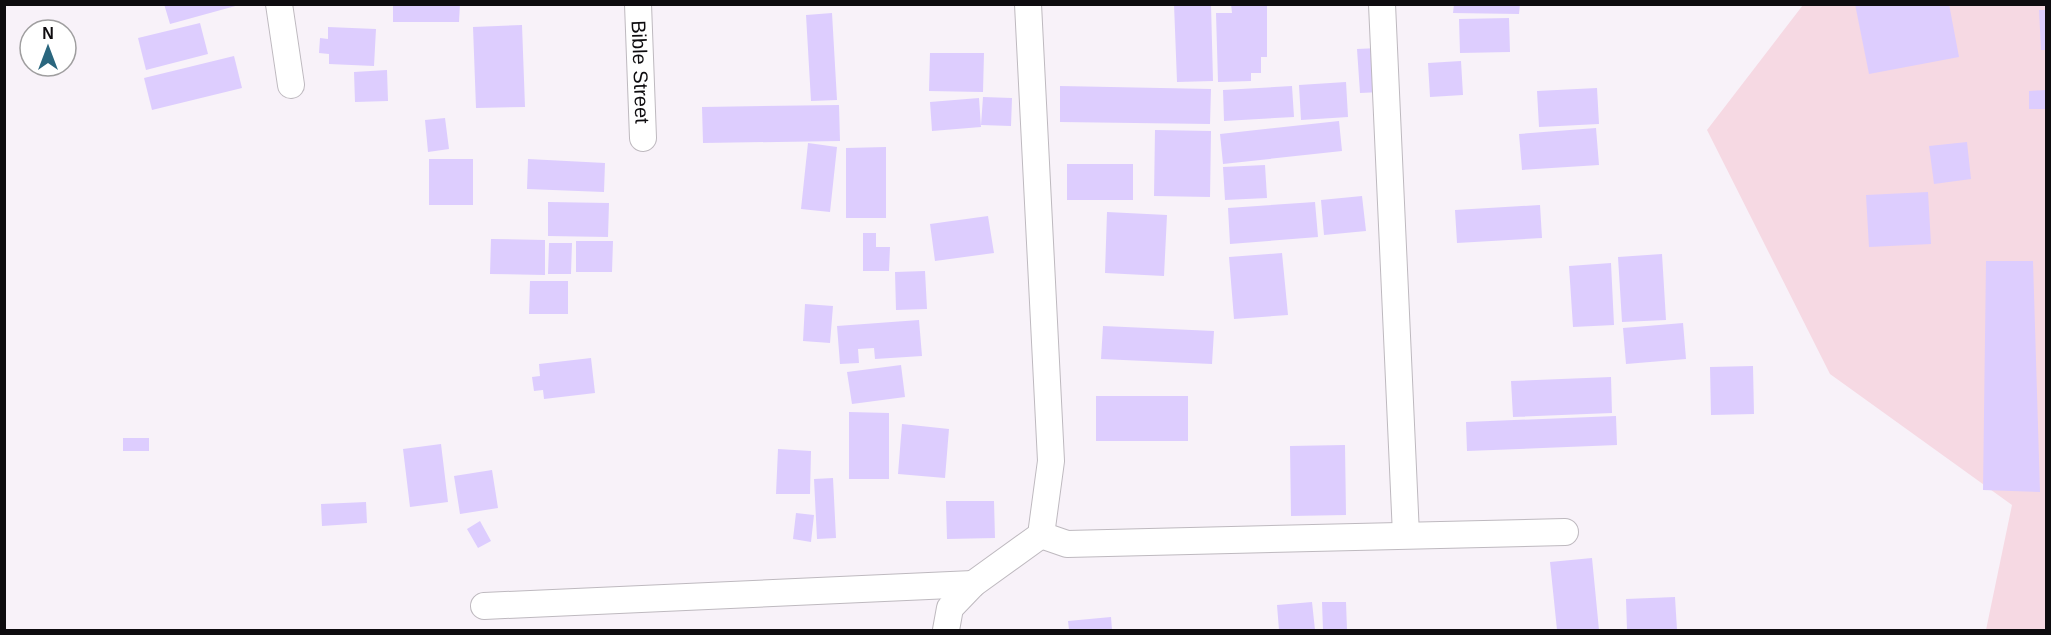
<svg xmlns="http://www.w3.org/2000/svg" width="2051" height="635" font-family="Arial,sans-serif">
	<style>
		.green { fill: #f6d9e3 }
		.building { fill: #ddcdfe }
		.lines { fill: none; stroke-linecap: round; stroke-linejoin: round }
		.street-casing { stroke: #beb9bf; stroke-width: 28 }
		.street { stroke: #fff; stroke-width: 26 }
		.labels { text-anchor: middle; stroke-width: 4.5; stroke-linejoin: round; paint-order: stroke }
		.street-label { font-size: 20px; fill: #0e0c0f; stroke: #fff }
	</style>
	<rect width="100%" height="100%" fill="#f8f2f9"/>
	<path class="green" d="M1803,5H2046V630H1986L2012,505L1830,374L1707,130Z"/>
	<path class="building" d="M164,4H239V5L170,24Z
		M393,4H460L459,22H393Z
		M1174,4H1211L1213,81L1177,82Z
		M1231,4H1267V57H1261V73H1251V81L1218,82L1216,13H1232Z
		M1454,4H1520L1519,14L1453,13Z
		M1855,4H1949L1959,57L1869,74Z
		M2039,10H2046V50H2041Z
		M832,13L837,100L811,101L806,15Z
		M1509,18L1510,52L1460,53L1459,19Z
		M200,23L208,54L146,70L138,38Z
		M522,25L525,107L476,108L473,27Z
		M328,27L376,29L374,66L329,64V54L319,53L320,38L328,39Z
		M1378,48L1381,92L1360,93L1357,49Z
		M930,53H984L983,92L929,91Z
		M234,56L242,88L152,110L144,78Z
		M1461,61L1463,95L1430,97L1428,63Z
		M387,70L388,101L355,102L354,72Z
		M1346,82L1348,117L1301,120L1299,85Z
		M1060,86L1211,89L1210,124L1060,122Z
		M1292,86L1294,117L1224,121L1223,90Z
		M1597,88L1599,124L1539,127L1537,91Z
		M2046,90V109H2029V91Z
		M983,97L1012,98L1011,126L981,125Z
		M979,98L981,127L932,131L930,102Z
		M839,105L840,141L703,143L702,107Z
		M445,118L449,149L428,152L425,120Z
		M1339,121L1342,151L1223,164L1220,134Z
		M1596,128L1599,165L1522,170L1519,134Z
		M1155,130L1211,131L1210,197L1154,196Z
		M1967,142L1971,179L1934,184L1929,146Z
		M808,143L837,147L830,212L801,209Z
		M886,147V218H846V148Z
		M429,159H473V205H429Z
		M528,159L605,163L604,192L527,189Z
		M1067,164H1133V200H1067Z
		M1265,165L1267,198L1225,200L1223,167Z
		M1928,192L1931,244L1869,247L1866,195Z
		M1362,196L1366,231L1324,235L1321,200Z
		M548,202L609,203L608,237L548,236Z
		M1315,202L1318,237L1230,244L1228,208Z
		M1540,205L1542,238L1457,243L1455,210Z
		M1107,212L1167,215L1164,276L1105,273Z
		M988,216L994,253L935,261L930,224Z
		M863,233H876V247H890L889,271H863Z
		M491,239L545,240V275L490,274Z
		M576,241H613L612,272H576Z
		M549,243H572L571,274H548Z
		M1282,253L1288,315L1234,319L1229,257Z
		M1662,254L1666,320L1622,322L1618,257Z
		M1986,261H2033L2040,492L1983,490Z
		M1611,263L1614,325L1573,327L1569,266Z
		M925,271L927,309L896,310L895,272Z
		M530,281H568V314H529Z
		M805,304L833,306L830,343L803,341Z
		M919,320L922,356L875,359L874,348L858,349L859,363L840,364L837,326Z
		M1683,323L1686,359L1626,364L1623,328Z
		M1103,326L1214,331L1212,364L1101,359Z
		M591,358L595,393L544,399L543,390L534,391L532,377L540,376L539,364Z
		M901,365L905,397L852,404L847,372Z
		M1753,366L1754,414L1711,415L1710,367Z
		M1611,377L1612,413L1513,417L1511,381Z
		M1096,396H1188V441H1096Z
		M849,412L889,413V479H849Z
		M1616,416L1617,445L1467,451L1466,422Z
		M902,424L949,429L945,478L898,474Z
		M123,438H149V451H123Z
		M441,444L448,502L410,507L403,449Z
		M1345,445L1346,515L1291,516L1290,446Z
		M778,449L811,451L810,494H776Z
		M492,470L498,508L460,514L454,476Z
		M833,478L836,538L817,539L814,479Z
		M946,501H994L995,538L947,539Z
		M366,502L367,523L322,526L321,504Z
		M796,513L814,515L811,542L793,539Z
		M480,521L491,541L478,548L467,529Z
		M1592,558L1599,630H1557L1550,562Z
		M1675,597L1677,630H1627L1626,599Z
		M1312,602L1315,630H1279L1277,605Z
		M1322,602H1346L1347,630H1323Z
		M1111,617L1112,630H1069L1068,621Z"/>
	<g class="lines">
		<defs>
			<g id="street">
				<path d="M279,4L291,85"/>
				<path id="s1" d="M638,4L643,138"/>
				<path d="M1382,4L1406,535"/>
				<path d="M1041,535L1067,544L1565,532"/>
				<path d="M484,606L973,584"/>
				<path d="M946,630L950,608L973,584L1041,535L1051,461L1028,4"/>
			</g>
		</defs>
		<use href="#street" class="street-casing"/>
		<use href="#street" class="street"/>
	</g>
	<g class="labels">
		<g class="street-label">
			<text dy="7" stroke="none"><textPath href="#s1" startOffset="68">Bible Street</textPath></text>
		</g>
	</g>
	<rect width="2051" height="635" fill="none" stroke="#0e0c0f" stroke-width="12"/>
	<g transform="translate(48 48)"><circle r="28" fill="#ffffff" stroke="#9f9e9f" stroke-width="1.5"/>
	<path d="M0-4.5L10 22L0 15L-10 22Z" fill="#2a667e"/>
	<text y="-9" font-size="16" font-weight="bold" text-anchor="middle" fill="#0e0c0f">N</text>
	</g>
</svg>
